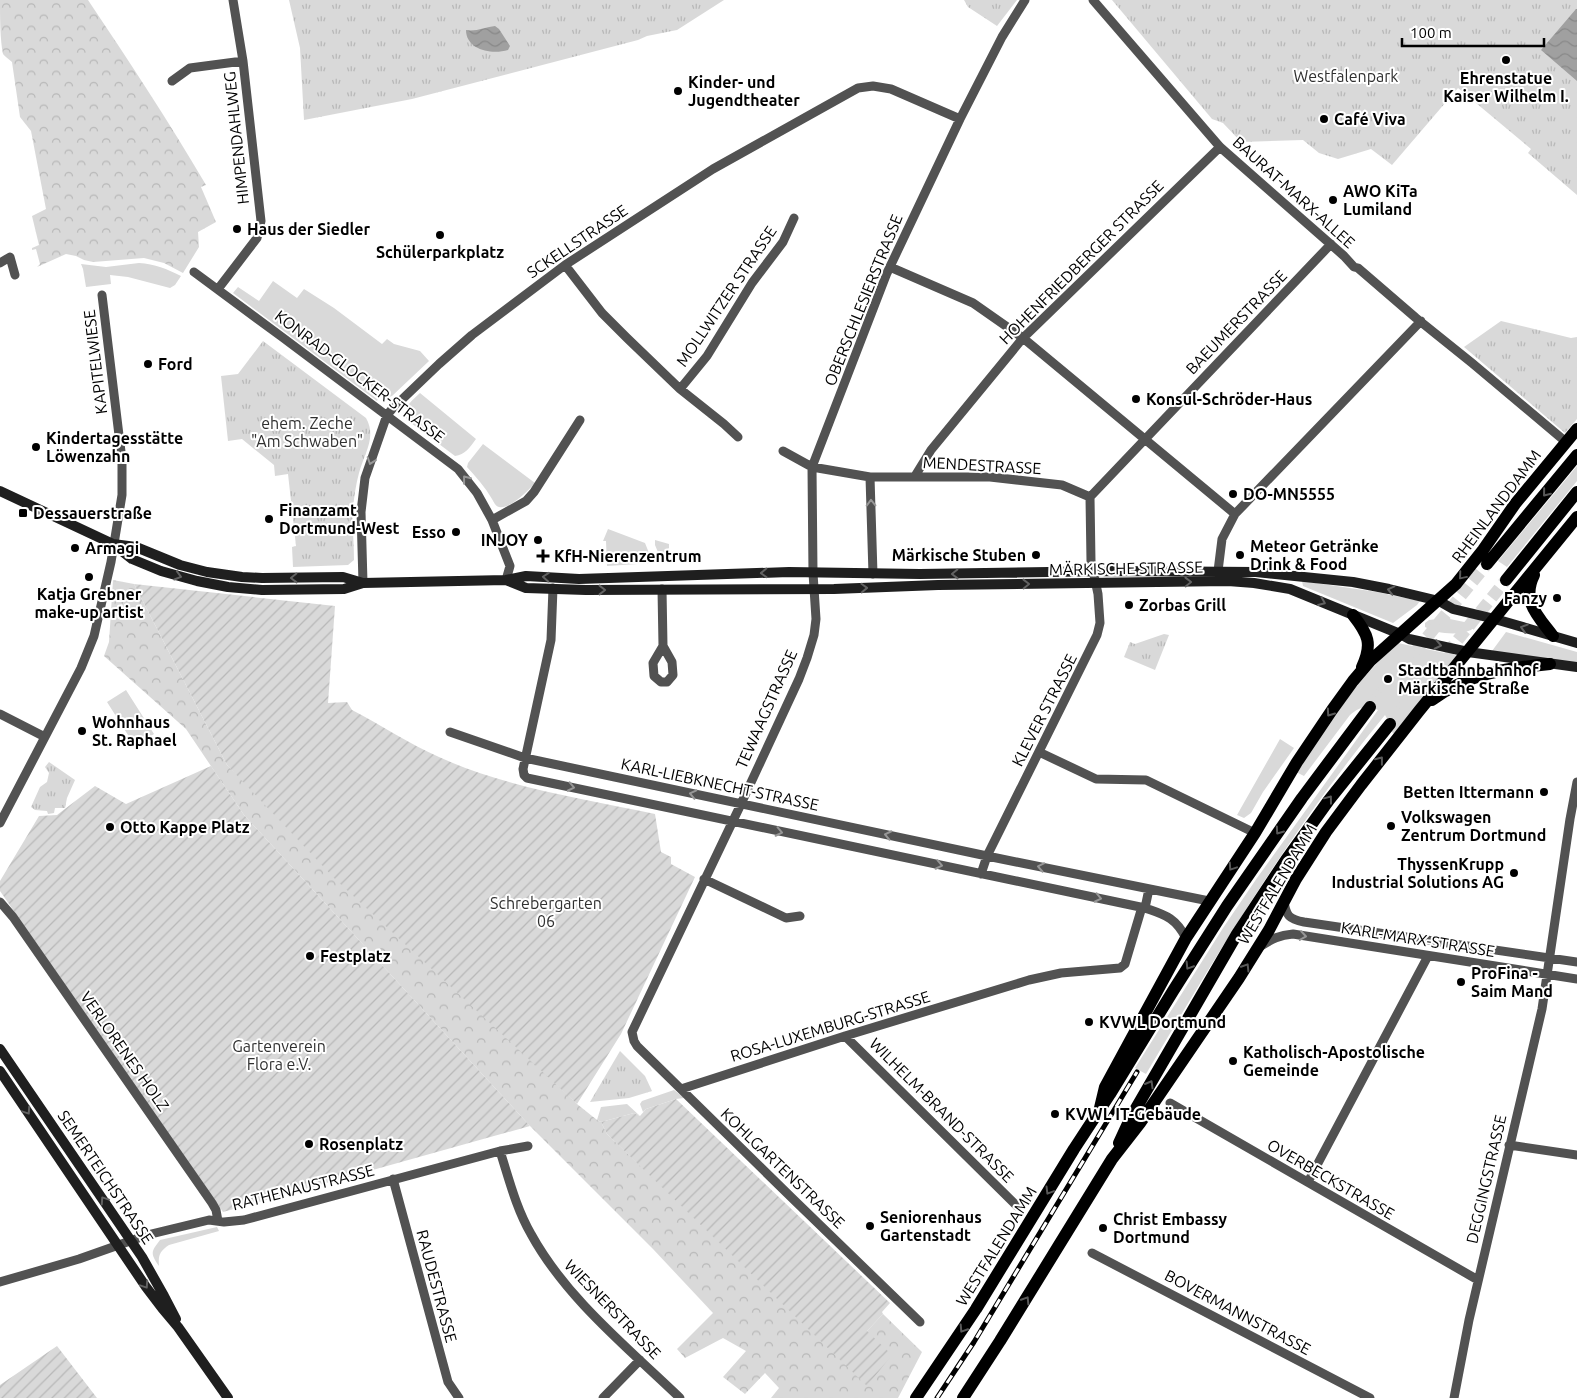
<svg xmlns="http://www.w3.org/2000/svg" width="1577" height="1398" font-family="Ubuntu,sans-serif">
	<style>
		.grass { fill: #d9d9d9 }
		.forest { fill: url(#forest-crowns) }
		.park { fill: url(#park-tufts) }
		.garden { fill: url(#garden-furrows) }
		.water { fill: url(#water-waves) }
		.lines { fill: none; stroke-linecap: round; stroke-linejoin: round }
		.primary-tunnel { stroke: #d9d9d9; stroke-width: 12; stroke-dasharray: 12 6; stroke-linecap: butt }
		.street { stroke: #525252; stroke-width: 9 }
		.secondary { stroke: #1f1f1f; stroke-width: 10 }
		.primary { stroke: #000; stroke-width: 12 }
		.rail-casing { stroke: #000; stroke-width: 5 }
		.rail { stroke: #fff; stroke-width: 3; stroke-dasharray: 9; stroke-linecap: butt }
		.oneway { stroke: #979797 }
		.oneway2 { stroke: #595959 }
		.oneway3 { stroke: #626262 }
		.poi-dot { fill: #000; stroke: #fff; stroke-width: 2 }
		.labels { text-anchor: middle; stroke-width: 4; stroke-linejoin: round; paint-order: stroke }
		.park-label { font-size: 16px; fill: #303030; stroke: #fff }
		.poi-label { font-size: 16px; font-weight: bold; fill: #000; stroke: #fff; text-anchor: start }
		.street-label { font-size: 16px; fill: #000; stroke: #fff }
	</style>
	<defs>
		<pattern id="forest-crowns" width="20" height="18" patternUnits="userSpaceOnUse" patternTransform="scale(1.25)"><rect width="20" height="18" fill="#d9d9d9"/><path d="M2 6a3 3 0 1 1 6 0M12 15a3 3 0 1 1 6 0" fill="none" stroke="#b8b8b8"/></pattern>
		<pattern id="park-tufts" width="24" height="20" patternUnits="userSpaceOnUse" patternTransform="scale(1.25)"><rect width="24" height="20" fill="#d9d9d9"/><path d="M3 7l-1-3M5 7V3M7 7l1-3M15 17l-1-3M17 17v-4M19 17l1-3" fill="none" stroke="#b8b8b8"/></pattern>
		<pattern id="garden-furrows" width="10" height="10" patternUnits="userSpaceOnUse" patternTransform="scale(1.25)"><rect width="10" height="10" fill="#d9d9d9"/><path d="M-1 1l2-2M0 10L10 0M9 11l2-2" fill="none" stroke="#b8b8b8"/></pattern>
		<pattern id="water-waves" width="16" height="10" patternUnits="userSpaceOnUse" patternTransform="scale(1.25)"><rect width="16" height="10" fill="#a0a0a0"/><path d="M0 5q4-4 8 0t8 0" fill="none" stroke="#888"/></pattern>
	</defs>
	<rect width="100%" height="100%" fill="#fff"/>
	<path class="grass" d="M139,263C155,264 167,269 181,276L175,285L170,288L128,277L110,275L111,284L86,287L83,269L81,264L106,267Z
		M273,281L297,298L304,289L334,308L382,344L387,339L394,344L420,351L429,361L392,396L389,397L380,395L377,401L233,293L238,287L259,301Z
		M420,393L476,439C470,447 465,455 455,456L407,420C402,407 411,402 420,393Z
		M483,444L535,483C529,490 509,510 499,507C495,506 494,502 492,499C485,487 476,477 467,467L468,463Z
		M1577,466V481L1507,567L1498,561Z
		M608,529L645,543L653,563L607,566L606,541H603Z
		M655,540L669,544V560L662,562L655,545Z
		M1302,581L1377,592L1420,601L1417,605L1393,623L1303,586Z
		M1445,618L1474,624L1475,627C1465,637 1436,634 1425,627V623L1429,620Z
		M1506,632L1577,652V663L1492,651Z
		M1398,643L1459,656L1394,734L1392,732L1390,724L1385,715C1293,827 1219,950 1146,1074L1135,1068L1223,928L1257,878L1378,710C1367,705 1359,707 1350,715L1304,776L1296,772C1327,726 1356,680 1398,643Z
		M126,690L154,734L135,746L107,702Z
		M1280,739L1294,748L1263,792L1251,813L1244,818L1237,815Z
		M674,1090L684,1098L676,1099L646,1109L643,1112L640,1104L642,1101Z
		M627,1104L640,1116L634,1113L601,1122L597,1120L601,1107Z
		M217,1227L219,1231L169,1245C160,1251 158,1255 159,1266C150,1253 151,1252 160,1240Z"/>
	<path class="forest" d="M0,0H88C129,61 169,122 206,185L201,187L216,222L198,232L199,247L183,273L164,263L144,258L93,262L84,260L76,256L66,254L37,267L40,264L36,249L32,250V248L39,245L32,216L46,209L31,131L20,117L12,62C9,59 5,57 3,54C0,40 0,15 0,0Z
		M113,580L134,584L227,765L577,1104L597,1120L601,1122L607,1134L646,1171L867,1331L883,1314L922,1352L898,1398H771L779,1388L765,1373L745,1394L723,1377L746,1351L723,1338L685,1358L677,1349L713,1313L653,1249L530,1126L244,815L186,729L104,656L109,642Z"/>
	<path class="park" d="M289,0H724L677,30L647,36L638,40L412,99L304,120L300,48Z
		M964,0H1017L997,26L968,7Z
		M1112,0H1577V195L1528,153L1531,149L1458,88L1392,165L1371,149L1338,159L1319,153L1303,140L1241,142L1223,123L1212,119Z
		M1501,321L1571,338L1577,337V419L1565,433L1464,347Z
		M263,341L366,418C377,437 364,454 359,473C356,484 354,497 353,508C352,525 354,543 354,560L348,565L293,567L292,547L296,546L288,474L275,476L274,465L242,439L228,441L221,376L238,374Z
		M1164,634L1169,635L1155,670L1124,657L1130,642L1135,644Z
		M49,762L75,780L67,798L65,808H55L54,813L48,814L47,811L35,810L31,807L40,787L47,782L49,773L45,767Z
		M620,1051L645,1076L652,1091L629,1098L590,1102Z"/>
	<path class="garden" d="M134,584L335,606L328,703L347,702L352,710C381,725 409,744 439,757C504,787 585,799 655,814L661,852L671,857V864L695,877L621,1034L577,1104L335,879L227,765Z
		M211,766L244,815L530,1126L223,1212L0,891V881L39,816L57,815L95,786L126,804Z
		M676,1099L890,1303L882,1312L883,1314L867,1331L892,1355L867,1386L607,1134L601,1122L634,1113L640,1116L646,1109Z
		M57,1346L97,1398H0V1385Z"/>
	<path class="water" d="M1576,9H1577V81L1541,50Z
		M495,26L499,29L510,46L508,50C492,55 466,50 466,30C475,32 486,27 495,26Z"/>
	<g class="lines">
		<path class="primary-tunnel" d="M1370,707L1487,564
			M1390,724L1506,580"/>
		<path class="street" d="M1093,0L1220,147L1344,256L1354,267L1358,268L1416,318L1472,363L1566,442
			M172,81L190,68L243,61
			M0,263L10,257L15,275
			M565,265L602,313L627,338L680,389L724,424L738,437
			M890,267L973,303L1023,338L1235,514
			M194,272L282,337L458,469L477,493L492,520L510,566L506,580
			M218,289L257,238L261,221L243,61L233,0
			M680,389L707,356L752,283L783,242L794,218
			M783,451L812,467L870,477H990L1062,485L1090,497
			M915,476L931,450L1023,338L1220,147
			M870,477L873,574
			M492,520L526,501L534,492L580,420
			M1218,571L1222,539L1235,514L1421,321
			M363,583L361,512L365,478L387,415L393,408L439,364L472,335L565,265L713,169L858,88L873,86L891,89L960,119
			M553,588L551,640L523,769L524,775L527,778L1145,908C1165,915 1175,917 1186,938
			M662,589L663,646L672,662L673,675L667,682H661L654,676L653,663L663,646
			M0,714L45,737
			M450,732L525,758L987,856L1209,901
			M1039,752L1096,779L1146,780L1255,833
			M0,823L81,668L94,636L111,562L122,495V460L102,295
			M981,874L987,856L1097,635L1100,623L1098,594L1091,561L1090,497L1331,244
			M704,879L786,918L800,916
			M1284,901C1286,916 1289,919 1304,922L1577,962
			M0,902L13,917L212,1203L216,1210L218,1221
			M1145,908L1149,889
			M1261,946C1272,939 1279,935 1293,934L1577,979
			M845,1036L1017,1206
			M681,1089L845,1036L1029,980L1061,973L1120,968L1125,964L1142,907
			M1170,1103L1478,1280
			M1509,1145L1577,1155
			M500,1151C509,1179 516,1208 531,1234C566,1298 627,1347 680,1398
			M393,1179L448,1382L459,1398
			M1308,1182L1428,956
			M1092,1253L1370,1398
			M0,1282L79,1259L147,1235L209,1220L224,1222L244,1220L500,1151L528,1146
			M920,1322L792,1198L637,1046L634,1041L632,1032L741,804L799,679L807,658L814,635L816,619L813,573L812,467L887,273L960,119L1002,37L1025,0
			M603,1398L640,1360
			M1454,1398L1469,1320L1542,1009L1570,819L1577,782"/>
		<path class="secondary" d="M0,491L113,544L132,559L161,571L197,581L228,587L262,590L344,589L363,583
			M113,544L136,547L180,565L207,572L242,577L262,578L343,577L363,583L506,580L526,576L579,579L789,572L920,574L1114,571L1256,572L1353,582L1389,589L1439,601L1453,609L1495,619L1577,643
			M506,580L526,588L586,590L834,589L938,585L1228,581L1254,583L1290,589L1400,634L1409,639L1468,652L1577,667
			M0,1049L142,1257L164,1296L176,1319
			M0,1071L146,1287L162,1308L178,1327L228,1398"/>
		<path class="primary" d="M1487,564L1577,455
			M1534,575C1521,601 1538,616 1553,636
			M1506,580L1577,492
			M1353,615C1368,634 1373,644 1362,667
			M1432,700C1467,674 1507,668 1550,664
			M1100,1108L1105,1087L1186,938L1255,833L1297,762L1332,710L1353,681L1370,661L1456,584L1483,550L1515,504L1577,429
			M1119,1143L1131,1117L1237,934L1286,860L1329,800L1390,724
			M916,1398L976,1309L1074,1149L1110,1094L1173,991L1227,906L1302,798L1370,707
			M963,1398L1000,1341L1112,1159L1140,1123L1239,978L1269,930L1296,879L1326,832L1361,785L1419,711L1577,517"/>
		<defs>
			<path id="rail" d="M937,1398L974,1342L1137,1072"/>
		</defs>
		<use href="#rail" class="rail-casing"/>
		<use href="#rail" class="rail"/>
	</g>
	<defs><path id="oneway-chevron" d="M-2-3.5L2.5 0L-2 3.5" fill="none" stroke-width="1.6" stroke-linecap="round" stroke-linejoin="round" transform="scale(1.25)"/></defs>
	<g class="oneway">
		<use href="#oneway-chevron" transform="translate(371 461) rotate(109)"/>
		<use href="#oneway-chevron" transform="translate(466 479) rotate(-128)"/>
		<use href="#oneway-chevron" transform="translate(871 503) rotate(-91)"/>
		<use href="#oneway-chevron" transform="translate(571 787) rotate(12)"/>
		<use href="#oneway-chevron" transform="translate(693 794) rotate(-167)"/>
		<use href="#oneway-chevron" transform="translate(779 832) rotate(12)"/>
		<use href="#oneway-chevron" transform="translate(888 835) rotate(-168)"/>
		<use href="#oneway-chevron" transform="translate(939 865) rotate(12)"/>
		<use href="#oneway-chevron" transform="translate(1041 867) rotate(-169)"/>
		<use href="#oneway-chevron" transform="translate(1098 898) rotate(12)"/>
		<use href="#oneway-chevron" transform="translate(1303 936) rotate(9)"/>
	</g>
	<g class="oneway2">
		<use href="#oneway-chevron" transform="translate(1546 493) rotate(129)"/>
		<use href="#oneway-chevron" transform="translate(1462 576) rotate(130)"/>
		<use href="#oneway-chevron" transform="translate(1330 713) rotate(125)"/>
		<use href="#oneway-chevron" transform="translate(1380 760) rotate(-52)"/>
		<use href="#oneway-chevron" transform="translate(1329 799) rotate(-53)"/>
		<use href="#oneway-chevron" transform="translate(1279 831) rotate(125)"/>
		<use href="#oneway-chevron" transform="translate(1232 867) rotate(124)"/>
		<use href="#oneway-chevron" transform="translate(1189 966) rotate(122)"/>
		<use href="#oneway-chevron" transform="translate(1246 967) rotate(-58)"/>
		<use href="#oneway-chevron" transform="translate(1150 1084) rotate(-60)"/>
		<use href="#oneway-chevron" transform="translate(1049 1191) rotate(121)"/>
		<use href="#oneway-chevron" transform="translate(1026 1300) rotate(-58)"/>
		<use href="#oneway-chevron" transform="translate(963 1329) rotate(123)"/>
	</g>
	<g class="oneway3">
		<use href="#oneway-chevron" transform="translate(764 573) rotate(178)"/>
		<use href="#oneway-chevron" transform="translate(955 574) rotate(179)"/>
		<use href="#oneway-chevron" transform="translate(178 576) rotate(16)"/>
		<use href="#oneway-chevron" transform="translate(546 577) rotate(-176)"/>
		<use href="#oneway-chevron" transform="translate(294 578) rotate(179)"/>
		<use href="#oneway-chevron" transform="translate(1188 582) rotate(-1)"/>
		<use href="#oneway-chevron" transform="translate(1026 584) rotate(-1)"/>
		<use href="#oneway-chevron" transform="translate(864 588) rotate(-2)"/>
		<use href="#oneway-chevron" transform="translate(602 590)"/>
		<use href="#oneway-chevron" transform="translate(1391 590) rotate(-167)"/>
		<use href="#oneway-chevron" transform="translate(1322 602) rotate(23)"/>
		<use href="#oneway-chevron" transform="translate(1524 628) rotate(-163)"/>
		<use href="#oneway-chevron" transform="translate(1438 645) rotate(12)"/>
		<use href="#oneway-chevron" transform="translate(27 1111) rotate(56)"/>
		<use href="#oneway-chevron" transform="translate(104 1200) rotate(-124)"/>
		<use href="#oneway-chevron" transform="translate(145 1285) rotate(56)"/>
	</g>
	<g class="poi-dot">
		<circle cx="1506" cy="60" r="5"/>
		<circle cx="678" cy="91" r="5"/>
		<circle cx="1324" cy="119" r="5"/>
		<circle cx="1333" cy="200" r="5"/>
		<circle cx="237" cy="229" r="5"/>
		<circle cx="440" cy="235" r="5"/>
		<circle cx="148" cy="364" r="5"/>
		<circle cx="1136" cy="399" r="5"/>
		<circle cx="36" cy="447" r="5"/>
		<circle cx="1233" cy="494" r="5"/>
		<rect x="18" y="508" width="10" height="10" rx="2.5"/>
		<circle cx="269" cy="519" r="5"/>
		<circle cx="456" cy="532" r="5"/>
		<circle cx="538" cy="540" r="5"/>
		<circle cx="75" cy="548" r="5"/>
		<circle cx="1036" cy="555" r="5"/>
		<circle cx="1240" cy="555" r="5"/>
		<path d="M540.5 548.5h5v5h5v5h-5v5h-5v-5h-5v-5h5z"/>
		<circle cx="89" cy="577" r="5"/>
		<circle cx="1557" cy="598" r="5"/>
		<circle cx="1129" cy="605" r="5"/>
		<circle cx="1388" cy="679" r="5"/>
		<circle cx="82" cy="731" r="5"/>
		<circle cx="1544" cy="792" r="5"/>
		<circle cx="1391" cy="826" r="5"/>
		<circle cx="110" cy="827" r="5"/>
		<circle cx="1514" cy="873" r="5"/>
		<circle cx="310" cy="956" r="5"/>
		<circle cx="1461" cy="982" r="5"/>
		<circle cx="1089" cy="1022" r="5"/>
		<circle cx="1233" cy="1061" r="5"/>
		<circle cx="1055" cy="1114" r="5"/>
		<circle cx="309" cy="1144" r="5"/>
		<circle cx="870" cy="1226" r="5"/>
		<circle cx="1103" cy="1228" r="5"/>
	</g>
	<g class="labels">
		<g class="park-label">
			<text x="1346" y="82">Westfalenpark</text>
			<text x="307" y="429">ehem. Zeche<tspan x="307" dy="18">"Am Schwaben"</tspan></text>
			<text x="546" y="909">Schrebergarten<tspan x="546" dy="18">06</tspan></text>
			<text x="279" y="1052">Gartenverein<tspan x="279" dy="18">Flora e.V.</tspan></text>
		</g>
		<g class="poi-label">
			<text x="1506" y="84" text-anchor="middle">Ehrenstatue<tspan x="1506" dy="18">Kaiser Wilhelm I.</tspan></text>
			<text x="688" y="88">Kinder- und<tspan x="688" dy="18">Jugendtheater</tspan></text>
			<text x="1334" y="125">Café Viva</text>
			<text x="1343" y="197">AWO KiTa<tspan x="1343" dy="18">Lumiland</tspan></text>
			<text x="247" y="235">Haus der Siedler</text>
			<text x="440" y="258" text-anchor="middle">Schülerparkplatz</text>
			<text x="158" y="370">Ford</text>
			<text x="1146" y="405">Konsul-Schröder-Haus</text>
			<text x="46" y="444">Kindertagesstätte<tspan x="46" dy="18">Löwenzahn</tspan></text>
			<text x="1243" y="500">DO-MN5555</text>
			<text x="279" y="516">Finanzamt<tspan x="279" dy="18">Dortmund-West</tspan></text>
			<text x="33" y="519">Dessauerstraße</text>
			<text x="446" y="538" text-anchor="end">Esso</text>
			<text x="528" y="546" text-anchor="end">INJOY</text>
			<text x="1250" y="552">Meteor Getränke<tspan x="1250" dy="18">Drink &amp; Food</tspan></text>
			<text x="85" y="554">Armagi</text>
			<text x="1026" y="561" text-anchor="end">Märkische Stuben</text>
			<text x="554" y="562">KfH-Nierenzentrum</text>
			<text x="89" y="600" text-anchor="middle">Katja Grebner<tspan x="89" dy="18">make-up artist</tspan></text>
			<text x="1547" y="604" text-anchor="end">Fanzy</text>
			<text x="1139" y="611">Zorbas Grill</text>
			<text x="1398" y="676">Stadtbahnbahnhof<tspan x="1398" dy="18">Märkische Straße</tspan></text>
			<text x="92" y="728">Wohnhaus<tspan x="92" dy="18">St. Raphael</tspan></text>
			<text x="1534" y="798" text-anchor="end">Betten Ittermann</text>
			<text x="1401" y="823">Volkswagen<tspan x="1401" dy="18">Zentrum Dortmund</tspan></text>
			<text x="120" y="833">Otto Kappe Platz</text>
			<text x="1504" y="870" text-anchor="end">ThyssenKrupp<tspan x="1504" dy="18">Industrial Solutions AG</tspan></text>
			<text x="320" y="962">Festplatz</text>
			<text x="1471" y="979">ProFina -<tspan x="1471" dy="18">Saim Mand</tspan></text>
			<text x="1099" y="1028">KVWL Dortmund</text>
			<text x="1243" y="1058">Katholisch-Apostolische<tspan x="1243" dy="18">Gemeinde</tspan></text>
			<text x="1065" y="1120">KVWL IT-Gebäude</text>
			<text x="319" y="1150">Rosenplatz</text>
			<text x="880" y="1223">Seniorenhaus<tspan x="880" dy="18">Gartenstadt</tspan></text>
			<text x="1113" y="1225">Christ Embassy<tspan x="1113" dy="18">Dortmund</tspan></text>
		</g>
		<g class="street-label">
			<text transform="translate(236 138) rotate(-96)" y="6">HIMPENDAHLWEG</text>
			<text transform="translate(1294 192) rotate(42)" y="6">BAURAT-MARX-ALLEE</text>
			<text transform="translate(577 241) rotate(-34)" y="6">SCKELLSTRASSE</text>
			<text transform="translate(1081 262) rotate(-45)" y="6">HOHENFRIEDBERGER STRASSE</text>
			<text transform="translate(726 296) rotate(-56)" y="6">MOLLWITZER STRASSE</text>
			<text transform="translate(863 300) rotate(-68)" y="6">OBERSCHLESIERSTRASSE</text>
			<text transform="translate(1236 322) rotate(-46)" y="6">BAEUMERSTRASSE</text>
			<text transform="translate(95 362) rotate(-97)" y="6">KAPITELWIESE</text>
			<text transform="translate(360 376) rotate(37)" y="6">KONRAD-GLOCKER-STRASSE</text>
			<text transform="translate(982 465) rotate(3)" y="6">MENDESTRASSE</text>
			<text transform="translate(1496 506) rotate(-53)" y="6">RHEINLANDDAMM</text>
			<text transform="translate(1126 568) rotate(-1)" y="6">MÄRKISCHE STRASSE</text>
			<text transform="translate(766 709) rotate(-66)" y="6">TEWAAGSTRASSE</text>
			<text transform="translate(1044 710) rotate(-63)" y="6">KLEVER STRASSE</text>
			<text transform="translate(720 784) rotate(12)" y="6">KARL-LIEBKNECHT-STRASSE</text>
			<text transform="translate(1277 884) rotate(-59)" y="6">WESTFALENDAMM</text>
			<text transform="translate(1418 939) rotate(9)" y="6">KARL-MARX-STRASSE</text>
			<text transform="translate(830 1026) rotate(-17)" y="6">ROSA-LUXEMBURG-STRASSE</text>
			<text transform="translate(125 1051) rotate(55)" y="6">VERLORENES HOLZ</text>
			<text transform="translate(942 1110) rotate(45)" y="6">WILHELM-BRAND-STRASSE</text>
			<text transform="translate(783 1168) rotate(44)" y="6">KOHLGARTENSTRASSE</text>
			<text transform="translate(106 1177) rotate(56)" y="6">SEMERTEICHSTRASSE</text>
			<text transform="translate(1331 1179) rotate(30)" y="6">OVERBECKSTRASSE</text>
			<text transform="translate(1486 1179) rotate(-77)" y="6">DEGGINGSTRASSE</text>
			<text transform="translate(303 1187) rotate(-14)" y="6">RATHENAUSTRASSE</text>
			<text transform="translate(996 1246) rotate(-58)" y="6">WESTFALENDAMM</text>
			<text transform="translate(437 1286) rotate(75)" y="6">RAUDESTRASSE</text>
			<text transform="translate(613 1309) rotate(46)" y="6">WIESNERSTRASSE</text>
			<text transform="translate(1238 1312) rotate(28)" y="6">BOVERMANNSTRASSE</text>
		</g>
	</g>
	<path d="M1402 38v8h142v-8" fill="none" stroke="#000000" stroke-width="2.5"/>
	<text x="1410" y="38" font-size="15" fill="#000000" stroke="#ffffff" stroke-width="4" paint-order="stroke">100 m</text>
</svg>
